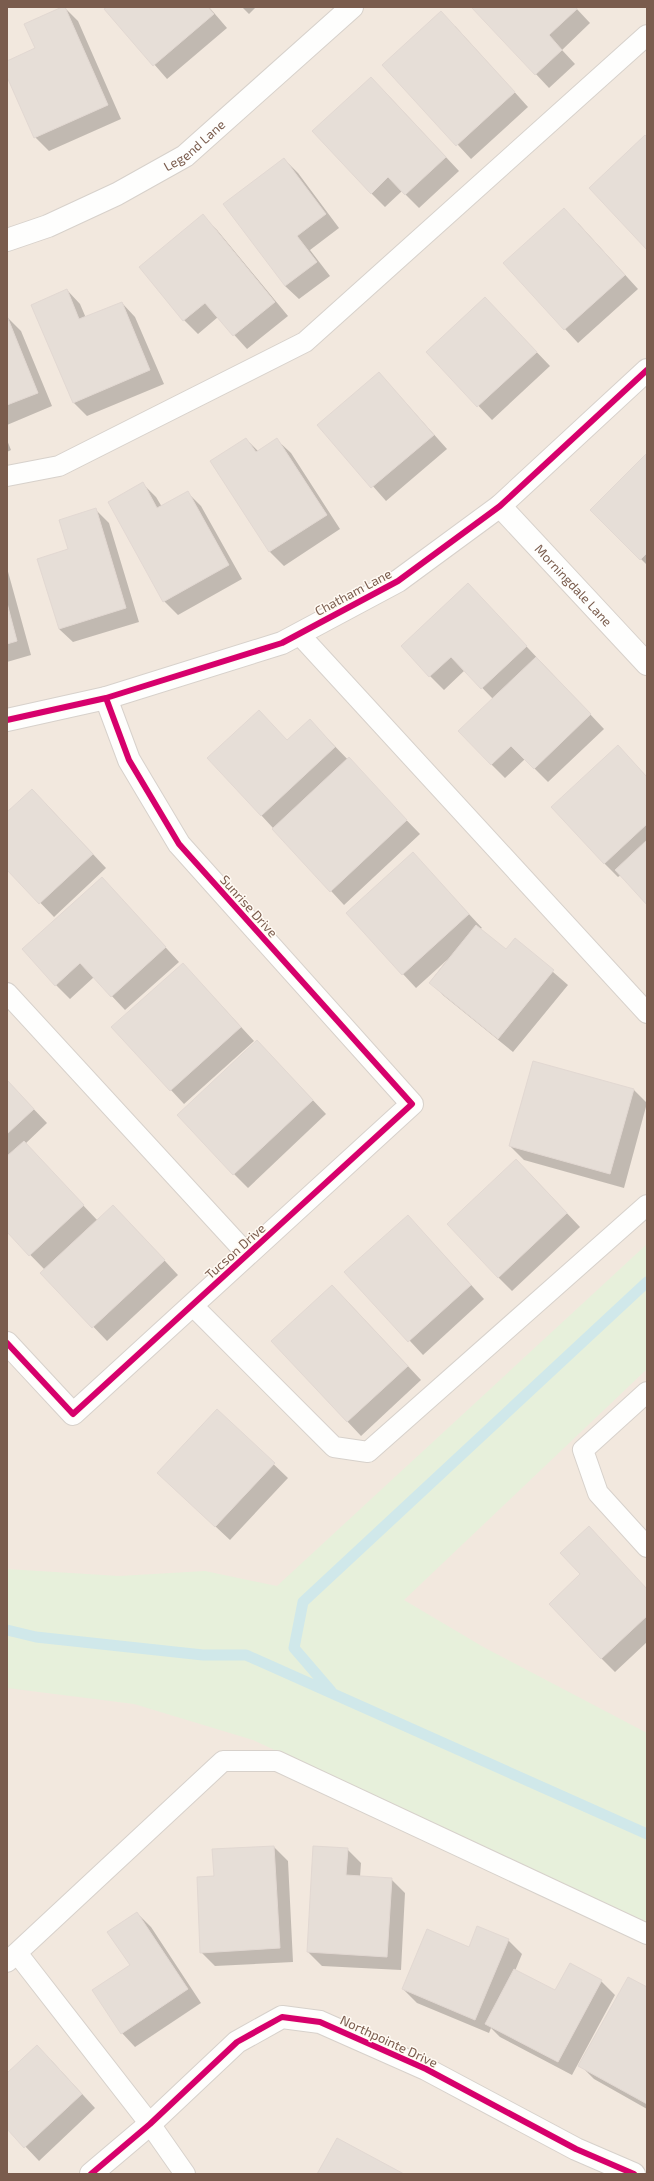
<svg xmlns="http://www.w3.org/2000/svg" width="654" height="2181" font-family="'Exo 2',sans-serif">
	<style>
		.residential { fill: #f2e8de }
		.green { fill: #e7f0db }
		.shadow { fill: #0003 }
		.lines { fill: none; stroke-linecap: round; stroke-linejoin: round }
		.stream { stroke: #d0e8ea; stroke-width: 11 }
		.building { fill: #e6ded7; stroke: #e2d8d2 }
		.lane-casing { stroke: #d7d1cb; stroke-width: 22 }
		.street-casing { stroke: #d7d1cb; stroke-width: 24 }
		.lane { stroke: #fefefd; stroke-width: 20 }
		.street { stroke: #fefefd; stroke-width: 22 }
		.cycleway-casing { stroke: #fffaf3; stroke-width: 8 }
		.cycleway { stroke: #d6006c; stroke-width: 6 }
		.labels { text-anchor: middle; stroke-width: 3; stroke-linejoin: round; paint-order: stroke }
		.street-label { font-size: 13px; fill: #7a5c4d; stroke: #fffaf3 }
	</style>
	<rect width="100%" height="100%" fill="#f9f5f0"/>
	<path class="residential" d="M7,7H647V2174H7Z"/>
	<path class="green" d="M647,1244V1369L404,1600L485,1648L647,1733V1922L253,1740L134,1704L7,1688V1569L119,1576L205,1571L277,1586Z"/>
	<path class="shadow" d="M64,7L78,21L121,119L49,151L35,137L7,74V62L36,49Z
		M108,7H209L227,28L167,79L106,9Z
		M242,7H256L249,14Z
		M473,7H575L590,23L562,50L575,64L549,88Z
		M455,26L528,107L471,159L384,65Z
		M385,92L459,171L419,208L402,191L385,207L371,193Z
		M284,159L298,173L339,228L310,250L330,276L299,299L285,286Z
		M203,216L217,230L288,316L247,349L218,317L198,334L184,320Z
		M578,223L638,289L578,343L565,329Z
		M67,290L80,304L86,318L122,303L135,317L164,384L87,416L73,402Z
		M485,298L550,366L492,420L427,352Z
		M7,317L21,331L52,406L7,425Z
		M379,373L447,449L386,501L319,425Z
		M246,439L259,452L277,440L291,453L340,529L284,566L270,552L211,462Z
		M7,440L11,450L7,452Z
		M646,455L647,456V565L592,510Z
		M143,484L156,497L162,507L187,492L201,506L242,579L178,615L164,601Z
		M95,509L109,523L139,622L73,642L59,629L69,550Z
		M7,568L31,655L7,662Z
		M482,599L604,729L548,782L525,759L505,778L491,764L493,699L465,670L444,690L430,676Z
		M323,734L420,834L344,905L261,815L288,741Z
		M631,760L647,777V903L621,875L618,877L604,863Z
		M46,804L106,868L54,917L7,868V813Z
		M413,854L482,928L480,929L506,951L515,939L568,985L513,1052L444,996L430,982L448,959L416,988L403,974Z
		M102,878L179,962L125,1010L94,977L70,999L56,985Z
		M196,978L254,1041L184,1104L113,1028Z
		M257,1041L326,1114L248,1188L234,1174Z
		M534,1063L634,1090L647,1103L624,1188L524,1160L510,1146Z
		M8,1082L47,1123L25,1144L98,1221L127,1220L178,1275L107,1341L42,1273L45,1270L7,1231Z
		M530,1174L580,1227L512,1291L498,1277Z
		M421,1230L484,1299L423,1355L346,1272Z
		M346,1300L421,1380L361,1436L272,1341Z
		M217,1410L288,1478L230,1540L172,1486Z
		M582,1574L647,1589V1642L615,1672L601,1658Z
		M274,1847L288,1861L293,1962L215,1966L201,1952L215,1877Z
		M347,1849L361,1863L360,1877L391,1879L405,1893L401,1970L322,1966L308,1952Z
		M137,1913L151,1927L201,2003L135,2047L122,2033Z
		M508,1940L522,1954L515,1971L555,1992L570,1964L601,1981L615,1995L572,2075L500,2037L491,2028L489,2033L417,2003L403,1989Z
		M647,1988V2109L594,2079L580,2065Z
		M51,2060L95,2108L39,2161L7,2127V2075Z"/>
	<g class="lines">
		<path class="stream" d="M7,1630L36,1637L203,1655H246L647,1834
			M331,1691L294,1648L303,1602L647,1282"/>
	</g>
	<path class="building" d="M62,7H65L108,105L34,138L7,77V61L35,48L24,24Z
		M107,7H208L214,14L153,66L104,9Z
		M471,7H576L577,9L549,35L562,50L535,75Z
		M441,11L515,92L456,146L382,65Z
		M371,77L446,157L405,195L388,177L371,194L312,131Z
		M645,135L647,137V250L589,188Z
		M284,158L326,214L297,236L317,262L285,286L223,204Z
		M564,208L625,275L564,330L503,263Z
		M203,214L275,302L233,336L205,303L183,321L139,267Z
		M67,289L79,319L122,302L150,370L73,403L31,305Z
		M485,297L537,352L477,407L426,352Z
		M7,316L38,393L7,405Z
		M379,372L434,435L371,488L317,425Z
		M246,438L256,452L277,438L327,515L269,552L210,461Z
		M646,454L647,553L640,560L590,510Z
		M143,482L157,508L188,491L229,565L163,602L108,502Z
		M96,508L126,608L59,629L37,559L68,549L59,520Z
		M468,583L527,646L481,689L451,657L429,677L401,646Z
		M7,603L17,641L7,644Z
		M536,657L591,714L534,769L511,746L491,765L458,731Z
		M259,710L287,740L310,719L335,747L261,816L207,758Z
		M618,745L647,777V824L604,864L551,807Z
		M349,757L407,820L330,892L272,829Z
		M32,789L93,854L39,904L7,870V812Z
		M647,840V905L615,870Z
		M413,852L469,914L402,975L346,913Z
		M102,877L166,947L111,997L80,963L55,986L22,949Z
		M476,925L506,949L515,938L554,970L498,1039L429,983Z
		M183,963L241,1027L170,1091L111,1027Z
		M257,1040L313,1100L233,1175L177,1115Z
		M533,1061L634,1089L610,1174L509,1146Z
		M8,1081L34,1109L7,1134V1082Z
		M24,1141L84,1205L29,1256L7,1232V1156Z
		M516,1159L567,1213L498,1278L447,1224Z
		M113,1205L165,1260L92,1328L40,1273Z
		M408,1215L471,1285L408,1342L344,1272Z
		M332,1285L408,1366L347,1422L271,1341Z
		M217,1409L275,1463L215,1527L157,1473Z
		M589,1526L647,1589V1616L601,1659L549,1604L580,1574L560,1553Z
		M274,1846L280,1948L200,1953L197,1877L214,1876L212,1849Z
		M313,1846L348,1848L346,1875L392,1878L387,1957L307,1952Z
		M137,1912L188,1989L121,2034L92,1990L130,1965L107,1932Z
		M477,1926L509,1939L475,2020L402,1989L427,1929L469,1947Z
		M570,1963L602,1980L558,2062L485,2024L514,1969L555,1990Z
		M628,1977L647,1987V2104L578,2066Z
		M37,2045L82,2094L24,2148L7,2129V2073Z
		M337,2138L404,2174H317Z"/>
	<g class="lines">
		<defs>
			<path id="lane" d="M7,476L59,466L305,342L647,35
				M299,634L647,1013
				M7,993L247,1254
				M192,1305L334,1447L368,1452L647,1205
				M647,1392L583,1450L598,1493L647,1547
				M17,1953L150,2124L185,2174
				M7,1962L223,1761H277L647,1934"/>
			<g id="street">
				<path id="s1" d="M7,240L48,226L117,194L185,156L352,7"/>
				<path id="s2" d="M500,506L647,664"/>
				<path d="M7,720L106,698L282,643L398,581L500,506L647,370"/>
				<path d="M7,1343L73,1414L412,1104L179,844L129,760L106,698"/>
				<path d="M91,2174L150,2124L237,2042L282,2017L320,2022L426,2069L576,2149L634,2174"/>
			</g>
		</defs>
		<use href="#lane" class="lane-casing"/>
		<use href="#street" class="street-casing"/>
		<use href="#lane" class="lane"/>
		<use href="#street" class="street"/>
		<defs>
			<path id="cycleway" d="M7,720L106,698L282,643L398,581L500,506L647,370
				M7,1343L73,1414L412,1104L179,844L129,760L106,698
				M91,2174L150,2124L237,2042L282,2017L320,2022L426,2069L576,2149L634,2174"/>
		</defs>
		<use href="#cycleway" class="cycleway-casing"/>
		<use href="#cycleway" class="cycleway"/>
	</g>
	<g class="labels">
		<g class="street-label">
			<text dy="5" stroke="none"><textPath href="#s1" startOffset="211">Legend Lane</textPath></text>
			<text dy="5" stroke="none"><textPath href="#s2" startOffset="108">Morningdale Lane</textPath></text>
			<text transform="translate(353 592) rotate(-28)" y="5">Chatham Lane</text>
			<text transform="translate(249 906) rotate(48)" y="5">Sunrise Drive</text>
			<text transform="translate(235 1251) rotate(-42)" y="5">Tucson Drive</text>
			<text transform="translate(389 2041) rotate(25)" y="5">Northpointe Drive</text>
		</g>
	</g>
	<rect width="654" height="2181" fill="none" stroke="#7a5c4d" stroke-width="16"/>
</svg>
